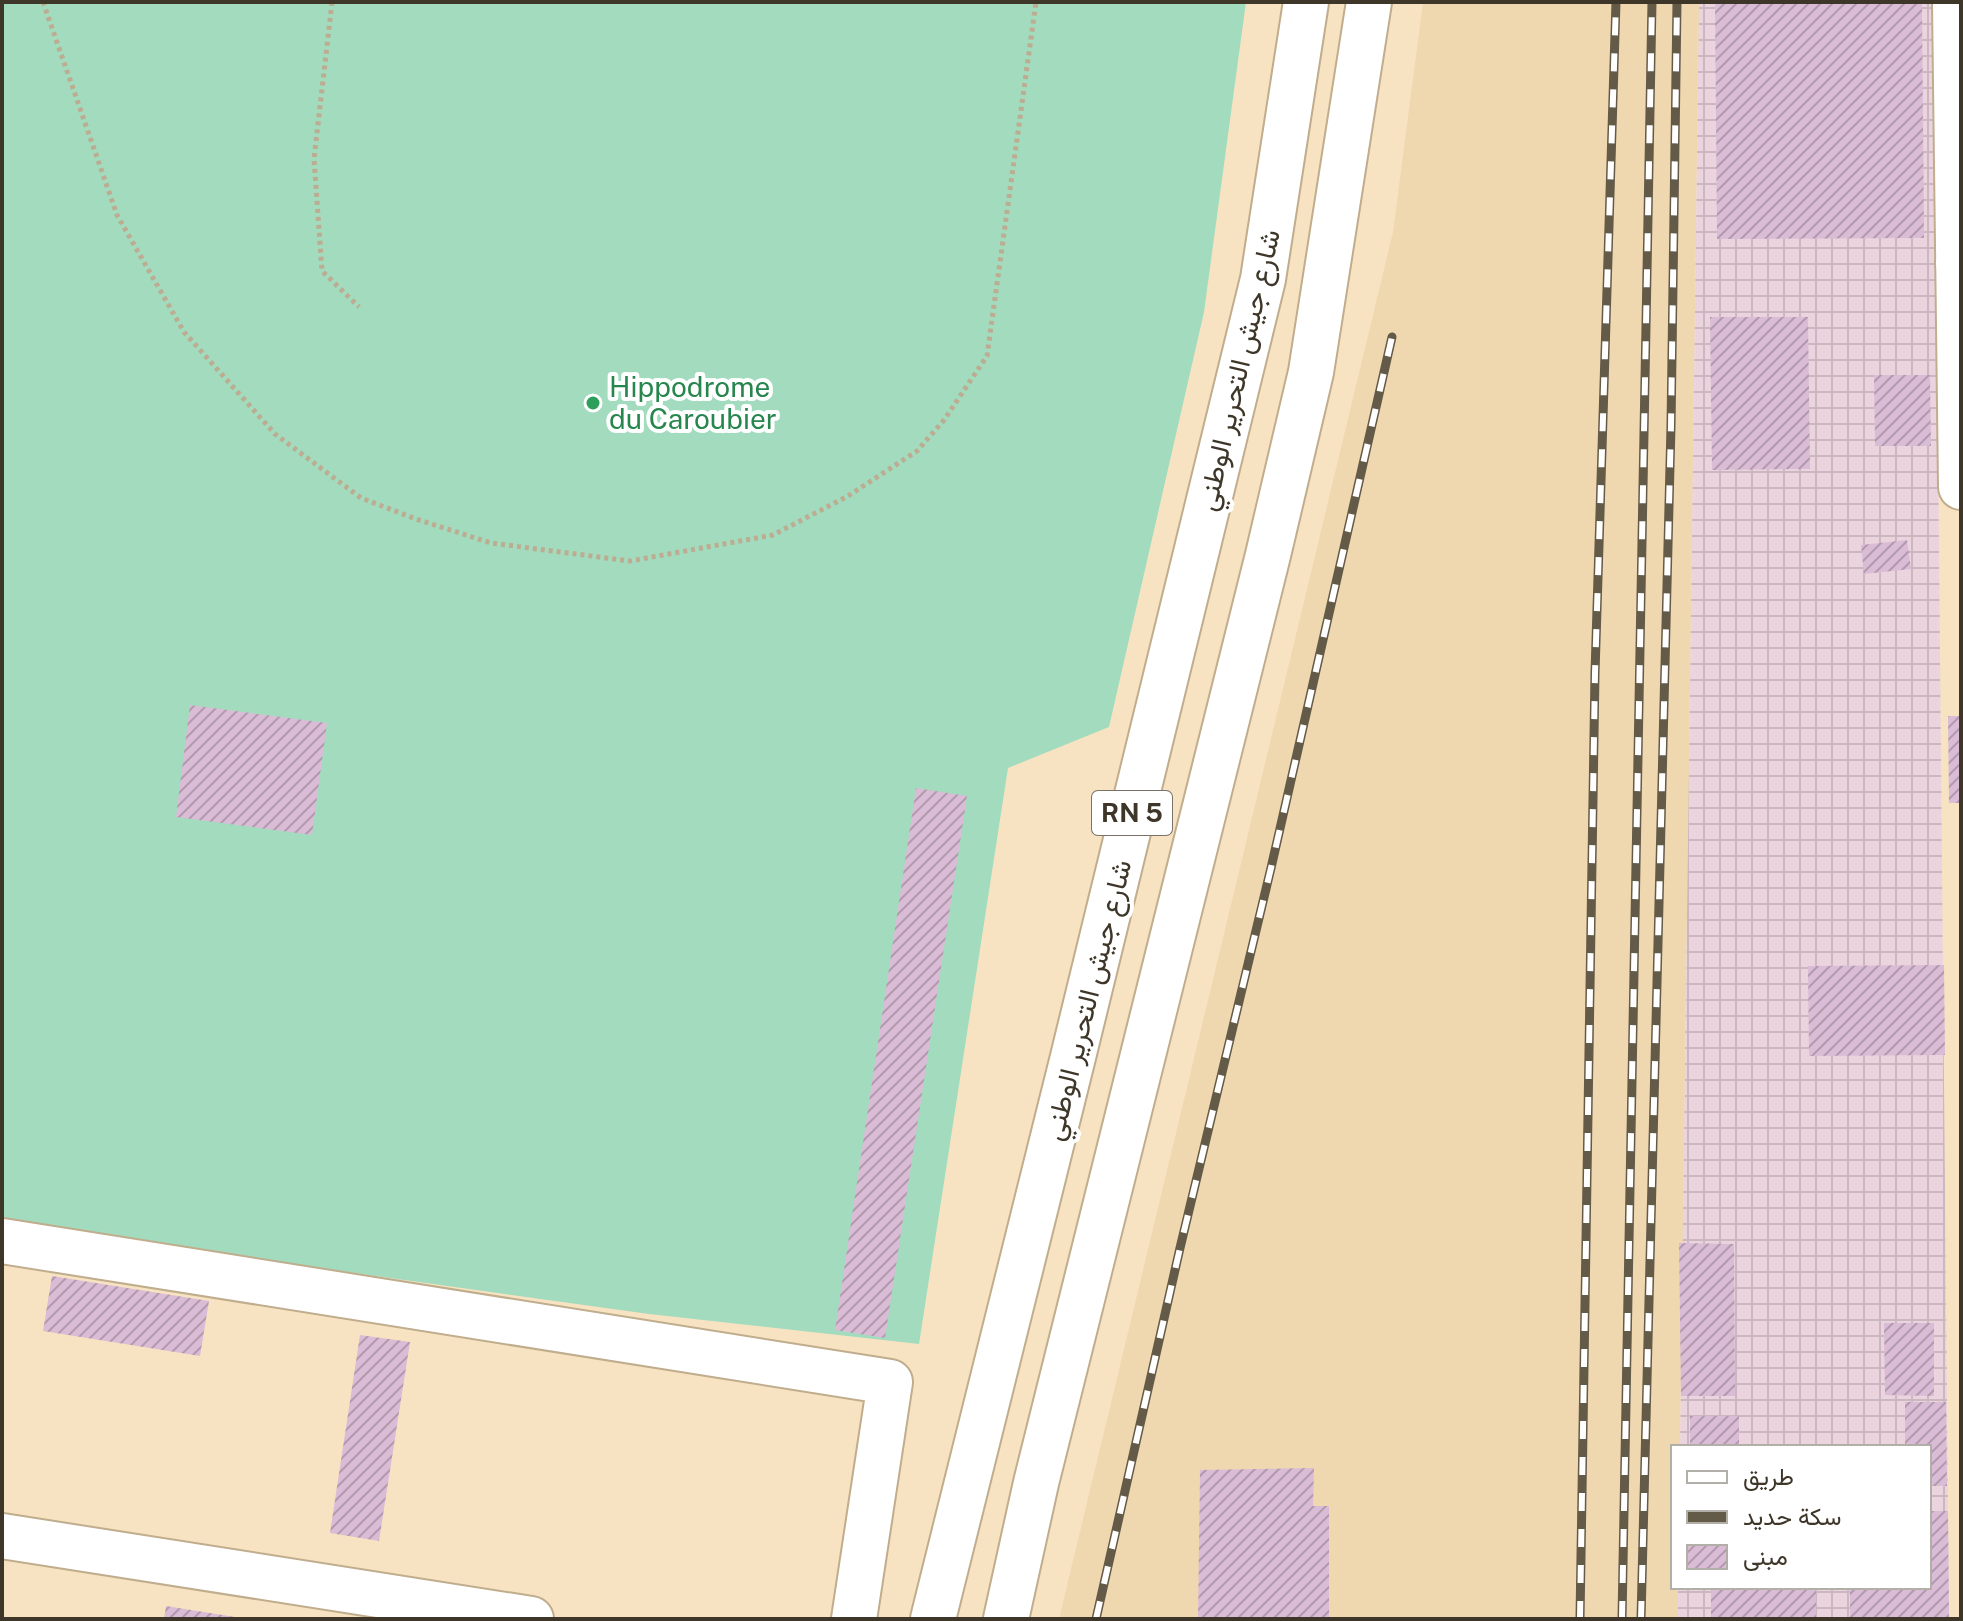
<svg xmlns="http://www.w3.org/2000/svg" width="1963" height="1621" font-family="'Public Sans',Vazirmatn,sans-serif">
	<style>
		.built { fill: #efd8b0 }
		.industrial { fill: url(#industrial-grid) }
		.pitch { fill: #a3dbbe }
		.building { fill: url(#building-hatch) }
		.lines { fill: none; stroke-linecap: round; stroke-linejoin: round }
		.minor-casing { stroke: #c0ad8d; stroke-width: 48 }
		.major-casing { stroke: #c0ad8d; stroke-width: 48 }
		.highway-casing { stroke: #c0ad8d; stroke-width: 48 }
		.path { stroke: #bcac91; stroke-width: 5; stroke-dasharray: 4 4; stroke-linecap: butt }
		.minor { stroke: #fff; stroke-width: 44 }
		.major { stroke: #fff; stroke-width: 44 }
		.highway { stroke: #fff; stroke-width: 44 }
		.rail-casing { stroke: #645a48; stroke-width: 9 }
		.rail { stroke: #fff; stroke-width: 6; stroke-dasharray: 18; stroke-linecap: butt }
		.leisure-dot { fill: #2e9e5b; stroke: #fff; stroke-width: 3 }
		.labels { text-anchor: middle; stroke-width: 8; stroke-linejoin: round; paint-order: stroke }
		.shield { fill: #fff; stroke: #787269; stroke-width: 2 }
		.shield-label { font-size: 26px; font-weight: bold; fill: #3e3629 }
		.street-label { font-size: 28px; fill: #3e3629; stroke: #fff }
		.leisure-label { font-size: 28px; fill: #27864d; stroke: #fff; text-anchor: start }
	</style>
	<defs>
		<pattern id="industrial-grid" width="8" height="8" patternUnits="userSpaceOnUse" patternTransform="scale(2)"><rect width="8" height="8" fill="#ecd4df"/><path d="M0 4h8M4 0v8" fill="none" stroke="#cbb7bf"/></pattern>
		<pattern id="building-hatch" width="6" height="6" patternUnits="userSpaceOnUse" patternTransform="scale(2)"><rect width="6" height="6" fill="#dabcd7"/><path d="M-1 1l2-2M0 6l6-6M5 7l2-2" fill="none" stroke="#b29aae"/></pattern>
	</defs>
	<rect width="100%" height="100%" fill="#f7e3c1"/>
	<path class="built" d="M1423,2H1699L1680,1447H1673V1587H1678V1619H1059L1393,232Z"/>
	<path class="industrial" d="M1699,2H1934L1949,1619H1678V1587H1929V1447H1680Z"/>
	<path class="pitch" d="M2,2H1246L1204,312L1109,727L1008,768L919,1344L649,1314L2,1224Z"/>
	<path class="building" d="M1715,2H1922L1924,238L1717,239Z
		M1710,317H1808L1810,469L1712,470Z
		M1874,375H1930L1931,446H1875Z
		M1907,540L1911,569L1864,574L1861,545Z
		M190,705L327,723L312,835L176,817Z
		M1948,716H1959L1960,803H1949Z
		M916,788L967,796L885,1338L835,1330Z
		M1944,965L1945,1055L1809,1056L1808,966Z
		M1679,1243L1734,1244L1735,1396H1681Z
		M52,1276L209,1301L200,1356L43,1331Z
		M1884,1323H1934V1396L1885,1395Z
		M360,1335L410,1342L379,1541L330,1533Z
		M1905,1402H1946L1947,1486H1929V1447H1905Z
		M1690,1416H1739V1447H1690Z
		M1314,1468L1313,1506H1329V1619H1198L1200,1470Z
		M1929,1511H1948L1949,1619H1850V1587H1929Z
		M1711,1587H1816V1619H1711Z
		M166,1606L235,1617V1619H164Z"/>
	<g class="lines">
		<defs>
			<path id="minor" d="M1955,2L1961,487
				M2,1241L890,1382L854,1619
				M2,1536L531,1619"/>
			<path id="major" d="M1958,263H1961"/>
			<path id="highway" d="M933,1619L1073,1057L1263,279L1306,2
				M1006,1619L1036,1483L1268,555L1311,372L1369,2"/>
		</defs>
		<use href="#minor" class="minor-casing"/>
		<use href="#major" class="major-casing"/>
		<use href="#highway" class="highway-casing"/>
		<path class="path" d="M43,2L117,215L184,332L275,434L361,498L416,519L491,543L630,561L773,535L848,496L917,451L944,420L987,356L1036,2
			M332,2L314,159L322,271L359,307"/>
		<use href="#minor" class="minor"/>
		<use href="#major" class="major"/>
		<use href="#highway" class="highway"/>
		<defs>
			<path id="rail" d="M1096,1619L1180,1248L1271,868L1392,337
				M1580,1619L1595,673L1616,2
				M1622,1619L1652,2
				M1641,1619L1671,426L1677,2"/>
		</defs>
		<use href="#rail" class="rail-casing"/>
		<use href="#rail" class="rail"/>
	</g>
	<circle class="leisure-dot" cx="593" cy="403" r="8"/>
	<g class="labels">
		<rect class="shield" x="1092" y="791" width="80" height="44" rx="6"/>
		<g class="shield-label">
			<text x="1132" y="822">RN 5</text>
		</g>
		<g class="street-label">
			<text transform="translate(1238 370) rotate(-77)" y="10">شارع جيش التحرير الوطني</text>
			<text transform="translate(1087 1000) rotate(-76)" y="10">شارع جيش التحرير الوطني</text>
		</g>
		<g class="leisure-label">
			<text x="609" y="397">Hippodrome<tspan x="609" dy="32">du Caroubier</tspan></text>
		</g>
	</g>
	<rect width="1963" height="1621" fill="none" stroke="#3e3629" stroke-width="8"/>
	<rect x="1671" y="1445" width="260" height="144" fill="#ffffff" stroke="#b2afa9" stroke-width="2"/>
	<rect x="1687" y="1471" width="40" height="12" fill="#ffffff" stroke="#b2afa9" stroke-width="2"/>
	<text x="1743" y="1485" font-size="24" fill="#3e3629">طريق</text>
	<rect x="1687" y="1511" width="40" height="12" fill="#645a48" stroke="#b2afa9" stroke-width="2"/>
	<text x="1743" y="1525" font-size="24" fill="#3e3629">سكة حديد</text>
	<rect x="1687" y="1545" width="40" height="24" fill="url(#building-hatch)" stroke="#b2afa9" stroke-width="2"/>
	<text x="1743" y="1565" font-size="24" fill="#3e3629">مبنى</text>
</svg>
